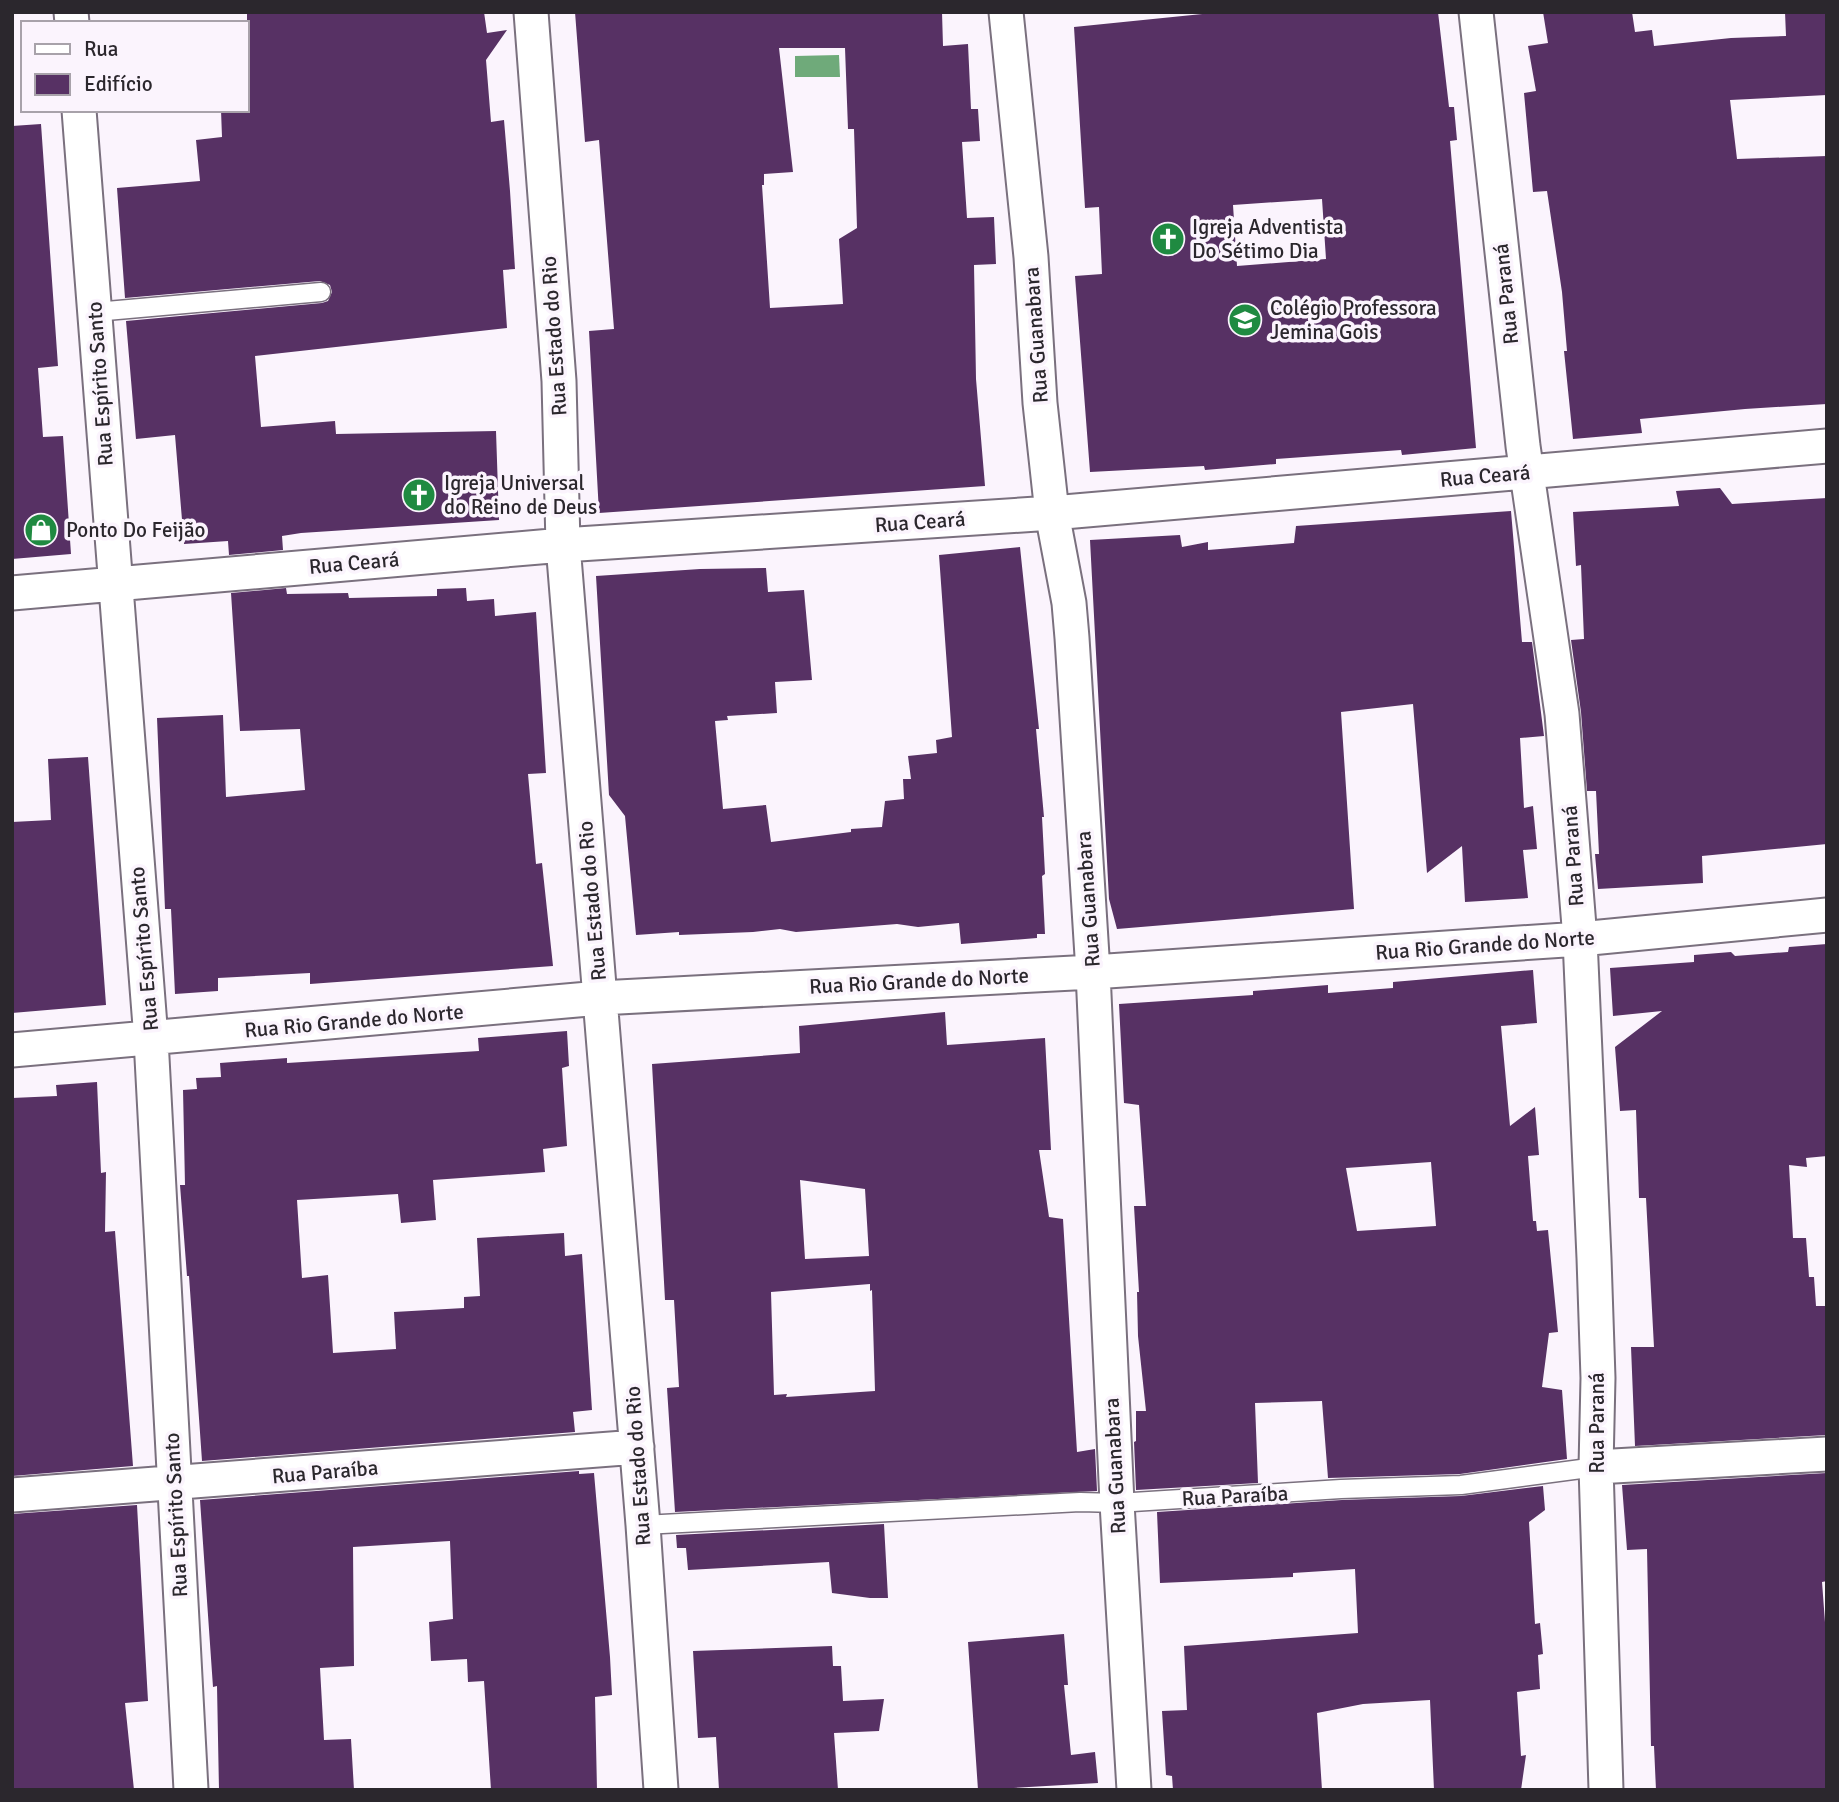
<svg xmlns="http://www.w3.org/2000/svg" width="1839" height="1802" font-family="Signika,sans-serif">
	<style>
		.water { fill: #6faa7a }
		.building { fill: #573164; fill-rule: evenodd }
		.lines { fill: none; stroke-linecap: round; stroke-linejoin: round }
		.service-casing { stroke: #7a707e; stroke-width: 21 }
		.minor-casing { stroke: #7a707e; stroke-width: 37 }
		.service { stroke: #fff; stroke-width: 18 }
		.minor { stroke: #fff; stroke-width: 33 }
		.labels { text-anchor: middle; stroke-width: 7; stroke-linejoin: round; paint-order: stroke }
		.poi-label { font-size: 21px; fill: #2b272d; stroke: #fbf4fd; text-anchor: start }
		.street-label { font-size: 21px; fill: #2b272d; stroke: #fbf4fd }
	</style>
	<rect width="100%" height="100%" fill="#fbf4fd"/>
	<path class="water" d="M839,55L840,77H795V56Z"/>
	<path class="building" d="M247,12H484L487,33L507,30L486,60L491,122L504,120L510,191L515,269L503,270L507,328L255,356L261,427L335,421L336,434L496,431L499,520L301,533L282,536L283,550L229,555L228,541L184,544L175,435L136,439L126,321L322,303L328,301L332,292L330,285L320,281L125,298L117,188L200,181L196,140L222,137L221,110H247Z
		M575,12H942L943,46L968,44L971,109H978L980,141L962,142L967,218L994,217L996,264L974,265L976,379L985,486L599,513L589,331L614,329L599,140L585,142ZM779,48H845L848,129H854L857,228L839,239L843,304L770,308L762,185H764V174L793,172Z
		M1222,12H1438L1449,107H1454L1457,140L1450,141L1476,448L1402,455L1401,450L1276,459V464L1205,470L1204,466L1090,472L1075,276L1102,274L1099,207L1085,208L1074,27ZM1322,199L1326,259L1237,266L1233,205Z
		M1543,12H1632L1635,32L1652,30L1654,46L1731,38L1786,36L1785,12H1827V95L1730,100L1737,159L1827,156V404L1745,409L1640,419L1642,433L1573,439L1564,351H1567L1562,292L1547,191L1533,192L1524,93L1536,91L1528,46L1548,43Z
		M41,124L58,366L38,368L43,437L63,436L71,554L12,559V126Z
		M1720,488L1732,504L1827,498V844L1702,856L1703,883L1598,889L1595,854H1599L1596,791H1587L1581,712L1571,640L1584,639L1581,565L1576,566L1573,512L1679,506L1676,491Z
		M1511,511L1522,642H1532L1544,736L1520,738L1524,808L1533,806L1537,849L1523,850L1528,898L1465,902L1462,846L1427,873L1413,704L1341,712L1354,909L1117,929L1109,899L1090,540L1180,535L1182,547L1208,542V550L1294,543L1296,526Z
		M1020,547L1039,729H1036L1044,817H1042L1045,874L1042,876L1045,934H1037V938L961,944L959,923L918,927L897,924L796,932L780,929L753,932L679,935V932L636,935L625,816L609,795L596,576L700,569L766,568L768,592L804,590L812,680L775,682L777,713L727,716L728,720L715,721L723,809L766,805L771,842L851,832V829L882,827L885,801L904,799L903,779H911L908,756L937,753L936,740L952,737L939,555Z
		M286,588L287,594L348,593L349,598L437,596V589L466,588L467,601L494,599L495,616L536,612L546,773L528,774L536,864L542,863L553,966L310,984V973L218,978V991L175,994L171,909H165L157,718L223,715L226,797L305,790L300,729L240,731L231,593Z
		M88,757L106,1005L12,1013V822L51,820L48,759Z
		M1827,944V1156L1806,1158L1807,1167L1789,1165L1793,1238H1806L1809,1277H1814L1816,1306H1827V1435L1635,1446L1631,1347H1654L1646,1198H1639L1636,1110L1620,1111L1615,1047L1662,1011L1613,1016L1610,968L1694,962V955L1731,952L1735,956L1788,952L1789,947Z
		M1533,970L1537,1023L1501,1026L1510,1126L1535,1107L1539,1155L1528,1156L1533,1221H1536L1537,1231L1548,1230L1558,1332L1549,1333L1542,1387L1562,1390L1567,1459L1460,1474L1328,1478L1322,1401L1255,1403L1258,1483L1136,1490L1134,1442L1136,1441V1411H1146L1138,1336L1137,1292H1139L1134,1206H1146L1139,1105L1124,1103L1119,1004L1253,995V991L1328,985V993L1393,988V982ZM1431,1162L1436,1226L1357,1231L1346,1168Z
		M945,1012L947,1045L1045,1038L1051,1150H1039L1049,1217L1063,1219L1077,1452L1095,1449L1097,1491L675,1512L667,1388L679,1387L674,1300H665L652,1064L800,1053L799,1026ZM800,1180L865,1189L869,1256L805,1259ZM870,1284V1291L872,1290L875,1391L786,1397L787,1394L774,1395L771,1292Z
		M567,1031L569,1066L562,1068L567,1146L543,1149L545,1172L433,1180L436,1220L401,1223L398,1194L297,1200L302,1278L328,1275L333,1353L396,1349L394,1312L464,1308V1297L480,1296L477,1238L564,1233L565,1256L582,1254L592,1410L573,1412L575,1432L202,1461L189,1276H187L180,1185H185L183,1090L197,1089L196,1078L221,1077L220,1063L287,1058V1063L479,1051L478,1038Z
		M97,1082L101,1173L106,1172L105,1232L115,1231L133,1466L12,1476V1098L57,1096L56,1085Z
		M579,1471V1474L594,1473L610,1657L612,1695L595,1697L597,1790H491L484,1681L468,1682L467,1659L431,1661L429,1622L453,1619L450,1541L353,1547L354,1666L320,1668L324,1740L351,1739L354,1790H219L217,1686L213,1687L200,1500Z
		M1827,1473V1581L1822,1582L1827,1649V1790H1656L1654,1746H1651L1647,1549L1627,1550L1622,1485Z
		M1543,1486L1545,1510L1529,1522L1535,1624L1540,1623L1543,1654L1538,1655L1540,1689L1517,1692L1521,1756L1526,1755L1521,1790H1434L1430,1700L1363,1704L1317,1713L1322,1790H1173L1172,1776L1166,1775L1162,1711L1187,1710L1184,1646L1358,1633L1355,1569L1293,1573V1577L1160,1583L1157,1512L1342,1500L1461,1496Z
		M137,1505L148,1701L125,1703L134,1790H12V1514Z
		M884,1524L888,1598H870L832,1593L829,1562L688,1570L686,1548H677L676,1535Z
		M1064,1634L1068,1685H1064L1071,1755L1095,1752L1098,1783L978,1790L968,1642Z
		M832,1646L833,1666H841L843,1701L884,1699L879,1731L834,1733L838,1790H719L716,1737L698,1738L693,1651Z"/>
	<g class="lines">
		<defs>
			<path id="service" d="M95,312L321,292
				M643,1525L1080,1502L1117,1503L1341,1489L1461,1485L1596,1467"/>
			<path id="minor" d="M71,12L72,23
				M531,12L559,381L563,545L643,1525L661,1790
				M1006,12L1031,257L1040,403L1052,513L1069,603L1072,638L1093,972L1117,1503L1134,1790
				M1476,12L1523,446L1562,714L1580,939L1594,1258L1598,1378L1596,1467L1606,1790
				M79,110L151,1039L191,1790
				M12,593L563,545L1052,513L1827,446
				M12,1050L600,998L1093,972L1580,939L1827,915
				M1596,1467L1827,1454
				M12,1495L637,1447"/>
		</defs>
		<use href="#service" class="service-casing"/>
		<use href="#minor" class="minor-casing"/>
		<use href="#service" class="service"/>
		<use href="#minor" class="minor"/>
	</g>
	<defs>
		<symbol id="church-disc" viewBox="-11 -11 22 22"><circle r="9.5" fill="#1f8a41" stroke="#fbf4fd"/><path d="M-1.2-6h2.4v3.5h3.3v2.4h-3.3V6h-2.4V-.1h-3.3v-2.4h3.3Z" fill="#fff"/></symbol>
		<symbol id="school-disc" viewBox="-11 -11 22 22"><circle r="9.5" fill="#1f8a41" stroke="#fbf4fd"/><path d="M0-5L7-2L0 1L-7-2ZM-4 1L0 2.5L4 1V4Q0 6-4 4Z" fill="#fff"/></symbol>
		<symbol id="shop-disc" viewBox="-11 -11 22 22"><circle r="9.5" fill="#1f8a41" stroke="#fbf4fd"/><path d="M-5-2.5h2.3a2.7 3.5 0 0 1 5.4 0H5L5.5 6h-11ZM-1.5-2.5h3a1.5 2.3 0 0 0-3 0Z" fill="#fff"/></symbol>
	</defs>
	<g fill-rule="evenodd">
		<use href="#church-disc" x="1149" y="220" width="38" height="38"/>
		<use href="#school-disc" x="1226" y="301" width="38" height="38"/>
		<use href="#church-disc" x="400" y="476" width="38" height="38"/>
		<use href="#shop-disc" x="22" y="511" width="38" height="38"/>
	</g>
	<g class="labels">
		<g class="poi-label">
			<text x="1192" y="234">Igreja Adventista<tspan x="1192" dy="24">Do Sétimo Dia</tspan></text>
			<text x="1270" y="315">Colégio Professora<tspan x="1270" dy="24">Jemina Gois</tspan></text>
			<text x="444" y="490">Igreja Universal<tspan x="444" dy="24">do Reino de Deus</tspan></text>
			<text x="66" y="537">Ponto Do Feijão</text>
		</g>
		<g class="street-label">
			<text transform="translate(1506 294) rotate(-96)" y="7">Rua Paraná</text>
			<text transform="translate(1036 335) rotate(-94)" y="7">Rua Guanabara</text>
			<text transform="translate(554 336) rotate(-94)" y="7">Rua Estado do Rio</text>
			<text transform="translate(100 384) rotate(-94)" y="7">Rua Espírito Santo</text>
			<text transform="translate(1485 476) rotate(-5)" y="7">Rua Ceará</text>
			<text transform="translate(920 522) rotate(-4)" y="7">Rua Ceará</text>
			<text transform="translate(354 563) rotate(-5)" y="7">Rua Ceará</text>
			<text transform="translate(1573 856) rotate(-94)" y="7">Rua Paraná</text>
			<text transform="translate(1088 899) rotate(-94)" y="7">Rua Guanabara</text>
			<text transform="translate(592 901) rotate(-95)" y="7">Rua Estado do Rio</text>
			<text transform="translate(1485 945) rotate(-4)" y="7">Rua Rio Grande do Norte</text>
			<text transform="translate(144 949) rotate(-95)" y="7">Rua Espírito Santo</text>
			<text transform="translate(919 981) rotate(-3)" y="7">Rua Rio Grande do Norte</text>
			<text transform="translate(354 1021) rotate(-5)" y="7">Rua Rio Grande do Norte</text>
			<text transform="translate(1597 1423) rotate(-90)" y="7">Rua Paraná</text>
			<text transform="translate(638 1466) rotate(-94)" y="7">Rua Estado do Rio</text>
			<text transform="translate(1115 1466) rotate(-93)" y="7">Rua Guanabara</text>
			<text transform="translate(325 1472) rotate(-5)" y="7">Rua Paraíba</text>
			<text transform="translate(1235 1496) rotate(-3)" y="7">Rua Paraíba</text>
			<text transform="translate(176 1515) rotate(-93)" y="7">Rua Espírito Santo</text>
		</g>
	</g>
	<rect width="1839" height="1802" fill="none" stroke="#2b272d" stroke-width="28"/>
	<rect x="21" y="21" width="228" height="91" fill="#fbf4fd" stroke="#a8a2aa" stroke-width="2"/>
	<rect x="35" y="44" width="35" height="10" fill="#ffffff" stroke="#a8a2aa" stroke-width="2"/>
	<text x="84" y="56" font-size="21" fill="#2b272d">Rua</text>
	<rect x="35" y="74" width="35" height="21" fill="#573164" stroke="#a8a2aa" stroke-width="2"/>
	<text x="84" y="91" font-size="21" fill="#2b272d">Edifício</text>
</svg>
